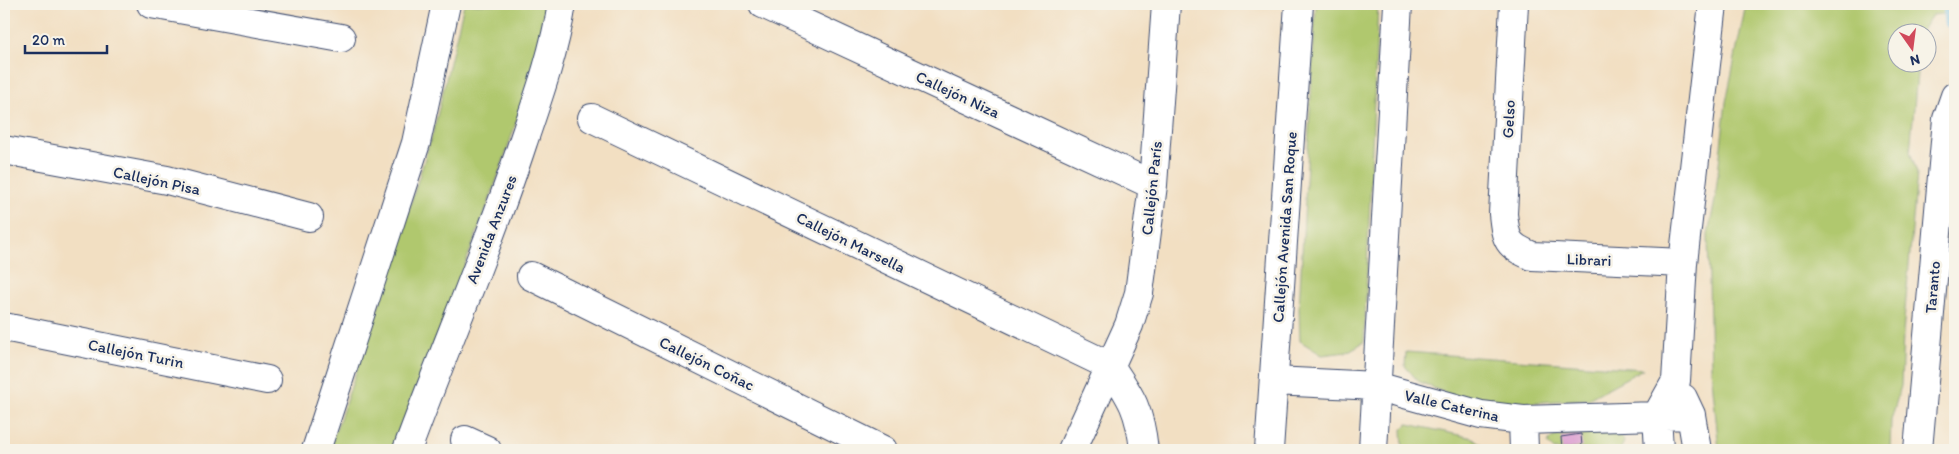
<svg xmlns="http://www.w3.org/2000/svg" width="1959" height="454" font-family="Itim,sans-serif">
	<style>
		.green { fill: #b0c86e; stroke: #667c66 }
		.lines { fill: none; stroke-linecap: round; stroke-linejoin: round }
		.stream { stroke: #6cbae6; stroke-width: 9 }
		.building { fill: #d997cf }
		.minor-casing { stroke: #3b496d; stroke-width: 30 }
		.minor { stroke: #fff; stroke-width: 28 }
		.labels { text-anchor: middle; stroke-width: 5; stroke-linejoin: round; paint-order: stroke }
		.street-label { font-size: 16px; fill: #1b2f5e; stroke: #f7f3e8 }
	</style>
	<rect width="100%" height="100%" fill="#f7f3e8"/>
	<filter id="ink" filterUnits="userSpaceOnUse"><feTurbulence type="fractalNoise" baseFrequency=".02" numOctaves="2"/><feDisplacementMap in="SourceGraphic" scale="10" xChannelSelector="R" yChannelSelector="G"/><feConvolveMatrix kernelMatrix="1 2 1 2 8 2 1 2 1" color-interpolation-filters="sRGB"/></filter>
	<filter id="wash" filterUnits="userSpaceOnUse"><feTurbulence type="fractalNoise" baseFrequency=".0096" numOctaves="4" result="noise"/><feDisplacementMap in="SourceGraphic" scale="20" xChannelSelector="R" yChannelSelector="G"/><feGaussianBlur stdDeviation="1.12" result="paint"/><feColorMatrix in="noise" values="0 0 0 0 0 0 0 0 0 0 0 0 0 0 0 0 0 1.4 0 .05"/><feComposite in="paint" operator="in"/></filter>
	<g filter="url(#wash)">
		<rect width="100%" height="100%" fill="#f2dfc2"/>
		<path class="green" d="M464,4H545C530,95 497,181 464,267C441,328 417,389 393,450H329L374,321L434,129Z
			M1316,4H1378L1364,342L1347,352L1322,355L1300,341L1299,307Z
			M1746,4H1955V13L1932,15L1921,32H1896V62L1918,63L1910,152L1917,173L1903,333L1901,386L1891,420L1890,450H1719L1711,368L1708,235L1715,200L1726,102Z
			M1406,352L1643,369L1588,399L1511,404L1454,397L1418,381L1405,366Z
			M1408,424L1473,438L1489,450H1403L1402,429Z
			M1587,430H1619L1624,442L1620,450H1554L1548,444L1549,440L1553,437Z"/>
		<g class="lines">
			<path class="stream" d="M1946,4L1948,23"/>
		</g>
		<g id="blocks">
			<path class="building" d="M1581,434L1582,447L1562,450L1561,437Z"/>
		</g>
	</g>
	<g filter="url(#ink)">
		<use href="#blocks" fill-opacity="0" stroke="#3b496d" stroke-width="1"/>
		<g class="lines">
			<defs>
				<path id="minor" d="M151,4L341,38
					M763,4L1153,185
					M1514,4L1503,214C1506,241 1507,245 1532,256L1683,263
					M592,118L1110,366C1132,398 1140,411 1144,450
					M4,150L167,180L309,217
					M531,276L883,450
					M4,327L267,380
					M1274,381L1376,386L1481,415L1523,420L1691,415
					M1683,398L1691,415L1697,450
					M1523,420L1524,450
					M465,440L487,450
					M316,450L416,143L446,4
					M407,450C445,347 489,246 523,142C539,95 554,53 562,4
					M1072,450L1129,325L1139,293L1153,185L1166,4
					M1269,450L1299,4
					M1373,450L1398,4
					M1659,450L1657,415L1676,381L1683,263L1713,4
					M1918,450L1947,119L1955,96"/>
			</defs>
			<use href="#minor" class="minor-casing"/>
			<use href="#minor" class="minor"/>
		</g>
	</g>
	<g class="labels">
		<g class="street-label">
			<text transform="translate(958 94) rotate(25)" y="6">Callejón Niza</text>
			<text transform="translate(1508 119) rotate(-87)" y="6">Gelso</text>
			<text transform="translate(157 180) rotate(12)" y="6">Callejón Pisa</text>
			<text transform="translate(1151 188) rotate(-84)" y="6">Callejón París</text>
			<text transform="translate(1284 227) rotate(-86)" y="6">Callejón Avenida San Roque</text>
			<text transform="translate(491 229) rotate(-69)" y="6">Avenida Anzures</text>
			<text transform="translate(851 242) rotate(26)" y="6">Callejón Marsella</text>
			<text transform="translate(1589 259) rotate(2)" y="6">Librari</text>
			<text transform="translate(1932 287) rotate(-85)" y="6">Taranto</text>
			<text transform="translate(136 353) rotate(11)" y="6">Callejón Turin</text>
			<text transform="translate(707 363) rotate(26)" y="6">Callejón Coñac</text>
			<text transform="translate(1452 405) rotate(13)" y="6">Valle Caterina</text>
		</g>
	</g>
	<rect width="1959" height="454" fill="none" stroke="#f7f3e8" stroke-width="20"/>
	<g transform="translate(1912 48) rotate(166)"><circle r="24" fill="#f7f3e8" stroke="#9fa5b1"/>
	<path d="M0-4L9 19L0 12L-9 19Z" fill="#d1495b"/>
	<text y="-8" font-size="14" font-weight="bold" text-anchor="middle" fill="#1b2f5e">N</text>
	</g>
	<path d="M25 45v8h82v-8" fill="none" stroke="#1b2f5e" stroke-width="2.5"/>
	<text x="32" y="45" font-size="15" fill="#1b2f5e" stroke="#f7f3e8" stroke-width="4" paint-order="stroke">20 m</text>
</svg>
